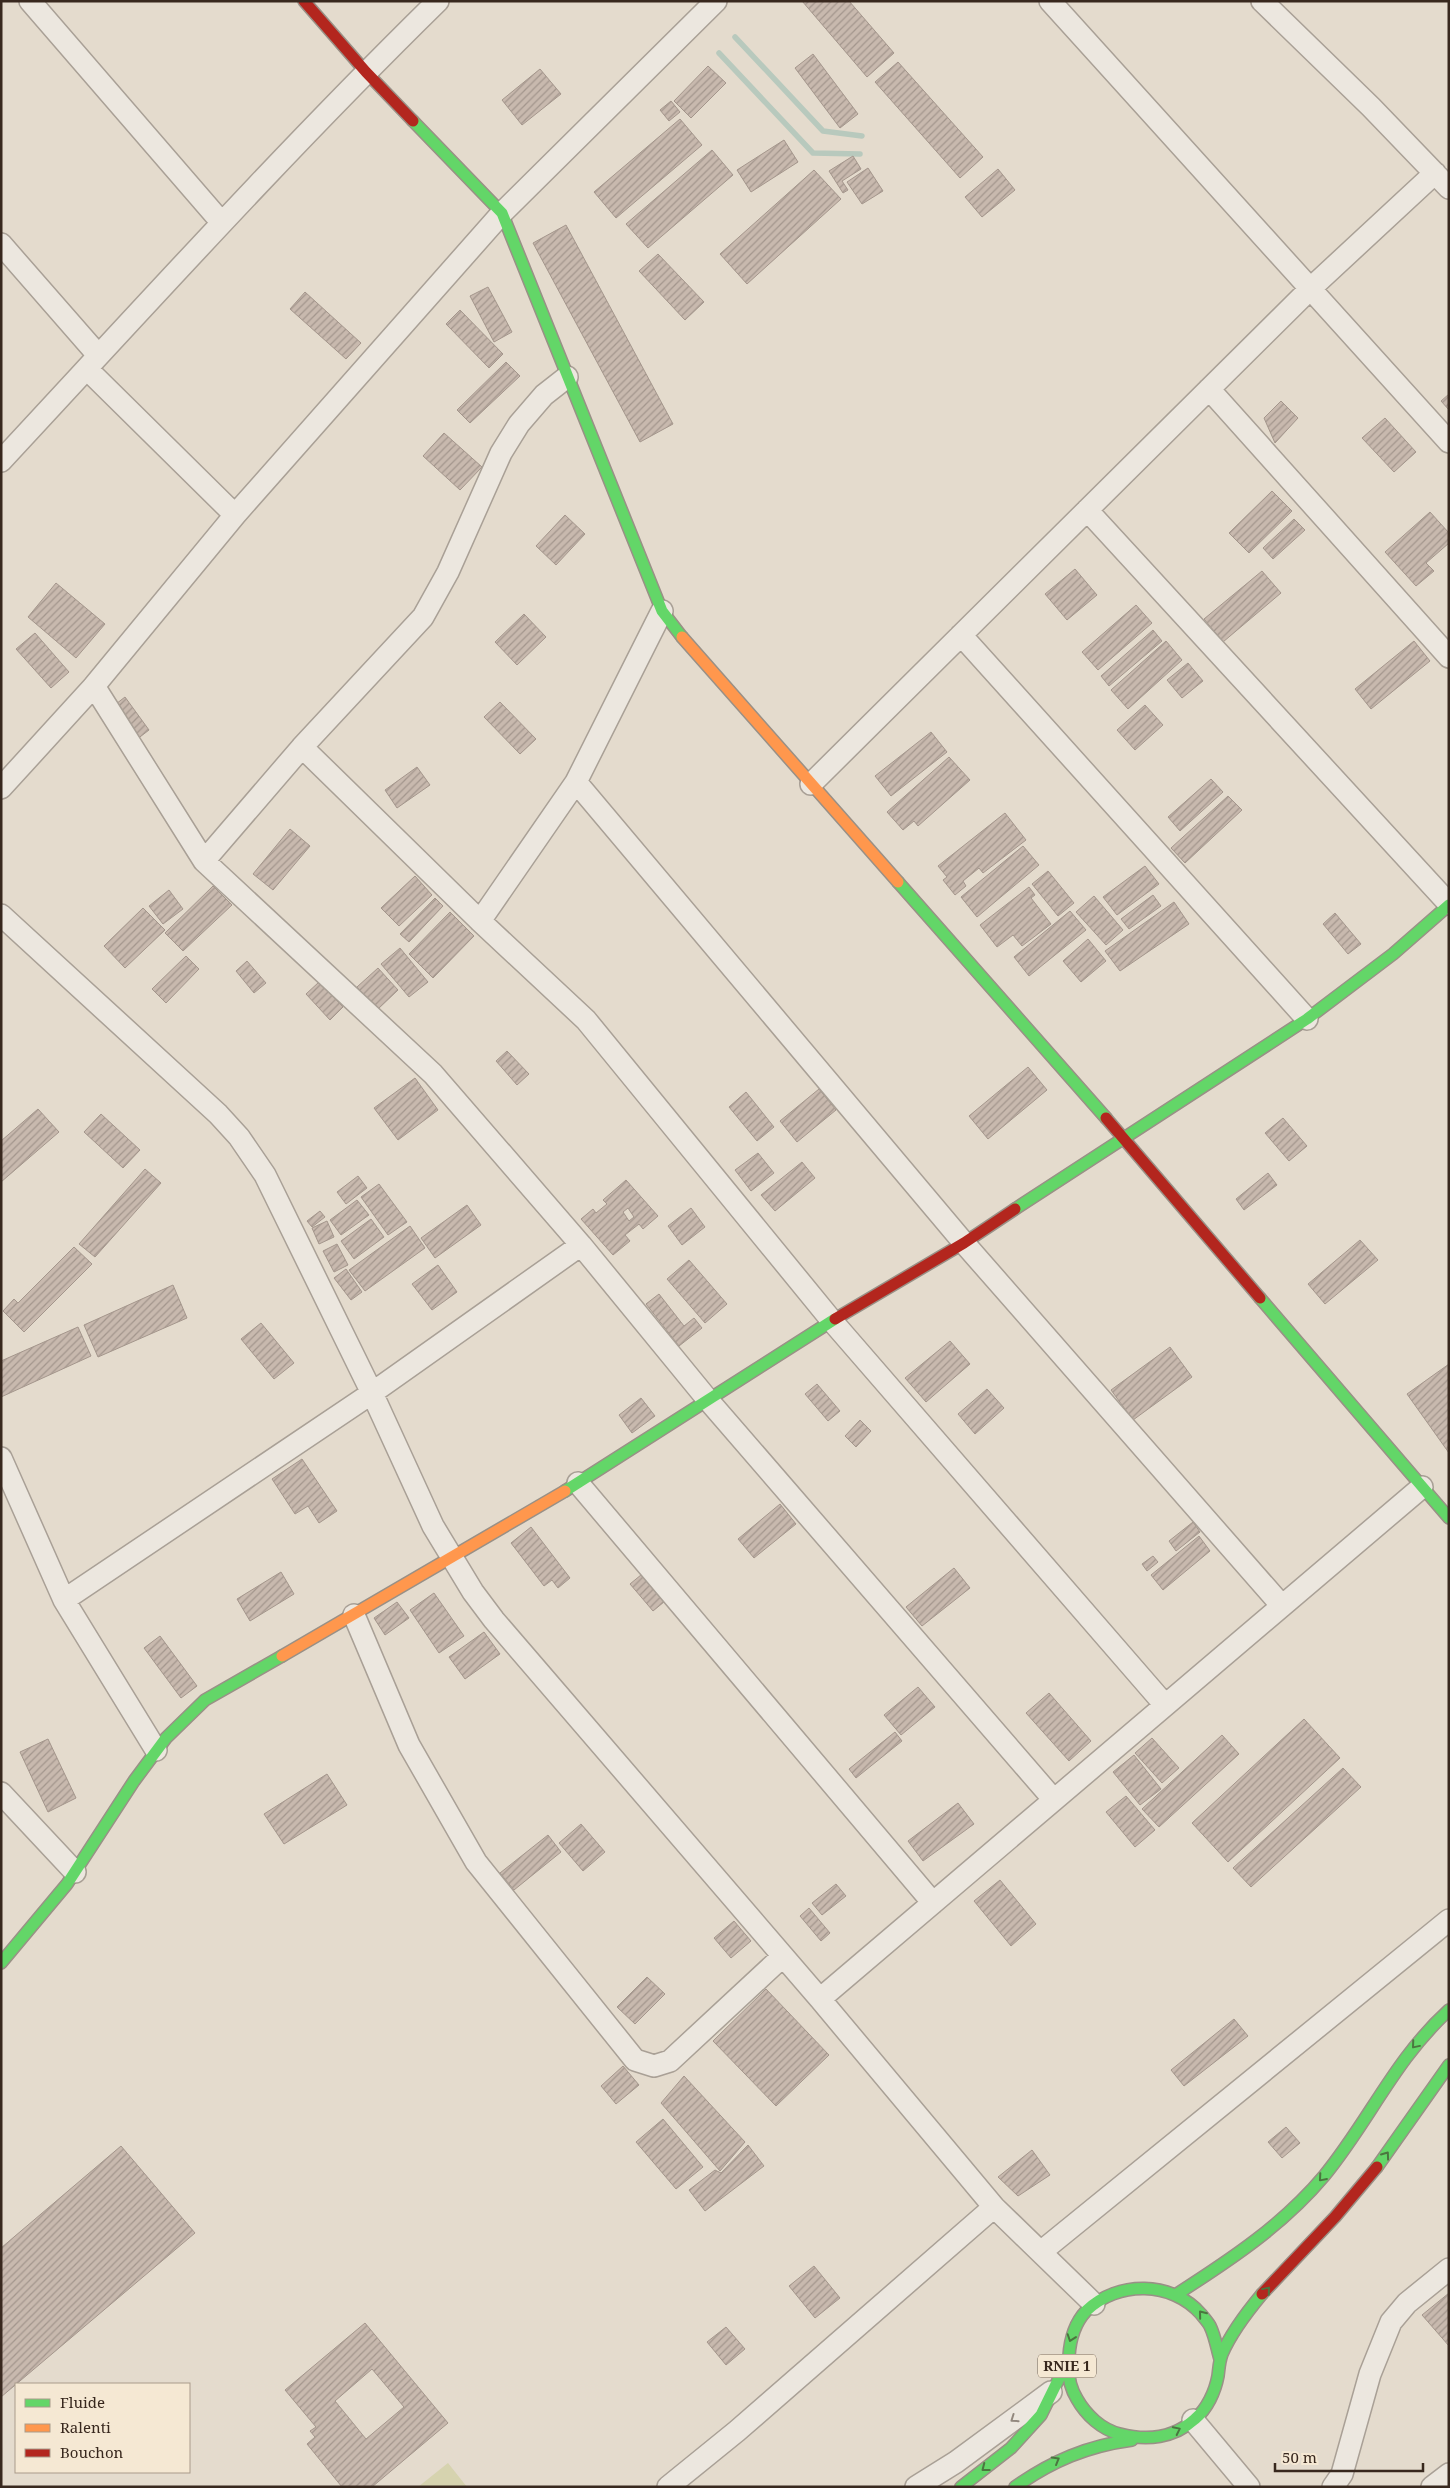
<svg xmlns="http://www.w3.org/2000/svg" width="1450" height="2488" font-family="'Noto Serif',serif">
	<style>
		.garden { fill: #d6d3af }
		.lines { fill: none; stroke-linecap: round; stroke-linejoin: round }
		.stream { stroke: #b8c9bd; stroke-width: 5.5 }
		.building { fill: url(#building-hatch); stroke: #a4968c; fill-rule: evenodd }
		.street-casing { stroke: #a9a096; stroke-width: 24 }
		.fast-casing { stroke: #999086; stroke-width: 14 }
		.slow-casing { stroke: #999086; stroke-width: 14 }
		.jam-casing { stroke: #999086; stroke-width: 14 }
		.street { stroke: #ece7df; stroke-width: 21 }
		.fast { stroke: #63d668; stroke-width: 11 }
		.slow { stroke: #ff974d; stroke-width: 11 }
		.jam { stroke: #b3261e; stroke-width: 11 }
		.oneway { stroke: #4b763f }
		.oneway2 { stroke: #92887e }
		.labels { text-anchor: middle; stroke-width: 4.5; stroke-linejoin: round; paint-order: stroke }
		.shield { fill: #f5e8d3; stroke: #716254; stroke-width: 1 }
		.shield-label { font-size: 14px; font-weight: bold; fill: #38281e }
	</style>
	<defs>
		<pattern id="building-hatch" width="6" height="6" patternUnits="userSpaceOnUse" patternTransform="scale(1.25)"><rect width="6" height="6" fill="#c8b9ae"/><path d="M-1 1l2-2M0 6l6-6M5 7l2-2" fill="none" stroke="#a3968d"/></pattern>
	</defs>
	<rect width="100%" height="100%" fill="#e4dbcd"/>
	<path class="garden" d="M448,2463L467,2487H418Z"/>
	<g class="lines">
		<path class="stream" d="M735,37L823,131L862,136
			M719,53L813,153L860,154"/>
	</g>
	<path class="building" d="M802,1H849L894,53L867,77Z
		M813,54L858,114L840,128L795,68Z
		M898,62L983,157L960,178L875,82Z
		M708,66L726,83L691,118L674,101Z
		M540,69L561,94L522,125L502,100Z
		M671,101L680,112L669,121L660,110Z
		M680,119L702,145L616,218L594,192Z
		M784,140L798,162L751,192L737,170Z
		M712,150L733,175L648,248L626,224Z
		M853,156L861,169L842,181L848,190L843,193L829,171Z
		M868,168L883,191L862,204L847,182Z
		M998,169L1015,190L982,217L965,197Z
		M814,170L841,199L747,284L720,254Z
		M566,225L673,424L640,442L533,243Z
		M658,254L704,302L685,320L639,271Z
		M488,287L512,332L494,342L470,296Z
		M305,292L361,343L346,359L290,309Z
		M460,310L503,354L489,368L446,324Z
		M506,362L520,376L470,423L457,410Z
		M1449,394V410L1441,401Z
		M1281,401L1298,418L1275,443L1264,418Z
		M1385,418L1416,452L1394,472L1362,438Z
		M444,433L482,467L460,490L423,456Z
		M1272,491L1292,511L1249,553L1229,533Z
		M1430,512L1449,533V543L1426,563L1434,571L1416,586L1385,552Z
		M565,515L585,534L556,565L536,546Z
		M1294,519L1305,530L1273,559L1263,548Z
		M1075,569L1097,595L1067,620L1045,594Z
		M1262,571L1281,593L1223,642L1204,619Z
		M56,583L105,624L76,658L28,617Z
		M1136,605L1152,623L1098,670L1082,652Z
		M524,614L546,637L517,665L495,642Z
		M1153,630L1162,641L1109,686L1101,676Z
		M35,633L69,672L51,688L16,649Z
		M1166,641L1182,660L1128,709L1111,690Z
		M1414,641L1430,661L1371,709L1355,689Z
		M1188,663L1203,681L1182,698L1167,680Z
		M125,697L149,730L136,740L112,707Z
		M500,702L536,739L520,754L484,717Z
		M1145,705L1163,725L1135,750L1117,730Z
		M931,732L947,752L891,796L875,776Z
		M949,757L970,780L918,826L914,821L903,830L887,812Z
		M417,767L430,785L397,808L385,790Z
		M1211,779L1223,792L1180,831L1168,817Z
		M1228,796L1242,810L1185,863L1171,848Z
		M1005,813L1026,840L983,873L979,868L963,881L966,886L955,895L943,880L947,877L938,866Z
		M290,829L310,846L273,890L253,874Z
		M1023,846L1039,865L977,917L961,897Z
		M1145,866L1159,884L1117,915L1103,897Z
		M1048,871L1074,903L1058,916L1032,884Z
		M415,876L432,895L399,926L381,908Z
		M213,886L232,905L183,951L165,933Z
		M1029,887L1035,895L1031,898L1051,924L1022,946L1013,935L997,947L980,925Z
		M169,890L183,909L163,924L149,906Z
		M1153,895L1161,906L1129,929L1121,919Z
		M1094,896L1123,930L1106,945L1076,912Z
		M435,898L443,906L409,942L400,934Z
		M1174,902L1189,924L1120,971L1105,951Z
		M143,908L165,930L125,968L104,946Z
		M1070,911L1086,930L1029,976L1014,957Z
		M450,912L474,936L433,978L409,954Z
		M1335,913L1361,944L1348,954L1323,924Z
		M1088,939L1106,961L1081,982L1063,961Z
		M400,948L428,982L409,997L381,964Z
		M186,956L199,969L166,1003L152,989Z
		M247,961L266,983L254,993L236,971Z
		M378,968L398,990L377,1010L357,987Z
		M319,982L343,1007L330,1020L306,994Z
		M507,1051L529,1074L517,1085L496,1061Z
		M1028,1067L1047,1090L988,1139L969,1116Z
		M415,1078L438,1110L398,1140L374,1108Z
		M819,1089L836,1110L797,1142L780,1121Z
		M746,1092L774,1127L757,1141L729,1107Z
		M38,1109L59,1132L1,1182V1141Z
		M101,1114L140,1150L123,1168L84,1132Z
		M1283,1118L1307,1146L1289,1161L1265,1133Z
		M758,1153L774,1173L751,1191L735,1170Z
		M802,1162L815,1178L775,1211L761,1195Z
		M145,1169L161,1183L95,1257L79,1244Z
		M1268,1173L1277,1185L1244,1210L1236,1199Z
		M358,1176L367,1188L346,1204L337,1192Z
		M626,1180L658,1216L643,1229L639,1224L625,1235L630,1241L613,1255L581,1219L593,1209L596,1213L607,1204L603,1200ZM628,1208L634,1217L629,1221L623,1212Z
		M379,1184L407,1222L388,1235L361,1197Z
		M357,1200L369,1215L341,1235L330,1220Z
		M467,1205L481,1225L435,1258L421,1238Z
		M691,1208L705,1227L682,1245L668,1226Z
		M320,1211L325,1217L312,1227L307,1221Z
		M371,1219L384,1237L354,1259L341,1241Z
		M327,1221L334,1237L319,1244L312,1228Z
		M410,1226L425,1248L365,1291L349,1270Z
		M1360,1240L1378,1260L1325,1304L1308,1284Z
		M337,1244L348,1265L334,1272L323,1251Z
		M74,1247L92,1264L24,1332L3,1311L14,1299L18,1303Z
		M689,1260L727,1304L705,1323L667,1279Z
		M438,1265L457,1292L432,1310L412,1284Z
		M346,1269L362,1292L351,1300L334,1278Z
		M173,1285L187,1318L98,1357L84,1325Z
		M659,1294L684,1326L694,1318L702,1328L679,1346L646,1304Z
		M261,1323L294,1363L274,1379L241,1339Z
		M78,1327L91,1356L1,1397V1361Z
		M950,1341L970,1364L926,1402L905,1378Z
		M1170,1347L1192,1377L1133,1420L1111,1390Z
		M1449,1364V1453L1407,1394Z
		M817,1384L840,1411L828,1421L805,1394Z
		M987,1389L1004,1408L975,1434L958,1414Z
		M641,1398L655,1416L632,1433L619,1415Z
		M860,1420L871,1431L856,1447L845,1436Z
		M302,1459L337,1511L319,1523L308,1506L295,1514L272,1479Z
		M780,1504L796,1524L754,1558L738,1539Z
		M1193,1522L1200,1532L1176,1551L1169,1541Z
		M531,1527L570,1578L558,1588L552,1580L544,1586L511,1543Z
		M1199,1536L1210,1551L1163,1590L1151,1575Z
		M1153,1556L1158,1562L1147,1571L1142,1564Z
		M954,1568L970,1588L922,1626L906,1607Z
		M647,1570L670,1597L653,1611L630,1584Z
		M281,1572L294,1594L250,1621L237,1599Z
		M434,1593L464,1636L439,1653L410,1610Z
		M397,1602L409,1618L385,1635L374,1618Z
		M484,1632L500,1654L465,1679L449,1657Z
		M160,1636L197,1686L181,1698L144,1648Z
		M918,1687L935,1707L901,1735L884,1715Z
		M1049,1693L1091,1741L1069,1761L1026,1713Z
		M1304,1719L1340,1758L1228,1862L1192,1823Z
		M895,1732L902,1741L856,1778L849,1769Z
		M1222,1735L1239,1754L1159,1827L1142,1809Z
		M1152,1738L1179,1768L1162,1783L1135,1753Z
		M48,1739L76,1798L48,1812L20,1752Z
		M1134,1755L1161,1789L1140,1805L1113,1772Z
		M1343,1768L1361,1787L1251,1887L1233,1868Z
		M327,1774L347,1805L284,1844L264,1814Z
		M1126,1796L1155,1830L1135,1847L1106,1812Z
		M958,1803L974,1824L923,1861L908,1841Z
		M581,1824L605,1852L583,1871L559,1843Z
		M548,1835L561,1852L514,1890L500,1873Z
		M1000,1880L1036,1924L1011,1946L974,1901Z
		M836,1884L846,1896L822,1915L812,1903Z
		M809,1908L830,1933L821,1941L800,1916Z
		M734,1921L751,1941L731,1958L714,1938Z
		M647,1977L665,1994L635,2024L617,2007Z
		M766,1989L829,2055L776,2106L713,2041Z
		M1234,2019L1248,2036L1184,2086L1171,2070Z
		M623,2066L639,2085L616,2104L601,2086Z
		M684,2076L745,2142L720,2171L661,2103Z
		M663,2119L703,2167L676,2189L636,2142Z
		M1286,2127L1300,2143L1282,2158L1268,2142Z
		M748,2145L764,2166L705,2211L689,2190L715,2170L721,2173Z
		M121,2146L195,2233L1,2397V2248Z
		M1032,2150L1050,2175L1018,2196L998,2177Z
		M814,2266L840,2298L815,2318L789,2286Z
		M1449,2293V2346L1422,2315Z
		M365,2323L448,2423L372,2487H342L307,2444L315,2437L310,2431L316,2427L285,2390ZM372,2369L404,2407L366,2439L335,2401Z
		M726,2327L745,2349L726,2365L707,2342Z"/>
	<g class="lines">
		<defs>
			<path id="street" d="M30,1L222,223
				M1050,1L1449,442
				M1262,1L1371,107L1449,188
				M1,244L98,355
				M87,369L235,515
				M1209,389L1449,657
				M1,461C145,306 287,149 438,1
				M1087,510L1449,904
				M961,635L1307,1019
				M94,686L204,861L433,1074L581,1245L708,1400L1054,1800
				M302,747L480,921L586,1020L832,1321L1165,1705
				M576,782L964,1243L1282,1606
				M811,784L1310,289L1435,173
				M1,788L94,686L235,515L502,213L716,1
				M204,861L302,747L423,617L448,572L501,453L519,424L544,395L567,377
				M1,915L218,1114L239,1137L265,1175L372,1393L433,1526L473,1592L494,1620L820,1999L994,2207L1094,2304
				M480,921L576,782L662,611
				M1,1458L64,1600L156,1750
				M578,1483L933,1903
				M64,1600L372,1393L581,1245
				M354,1615L409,1745L476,1862L635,2060L654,2066L670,2061L782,1957
				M1,1793L75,1872
				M820,1999L1422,1487
				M1042,2251L1449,1920
				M1193,2420L1249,2487
				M668,2487L737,2431L994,2207
				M916,2487L956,2462L1051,2392
				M1333,2487L1342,2474L1370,2374L1391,2322L1407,2303L1449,2269
				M1432,2487L1449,2474"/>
			<path id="fast" d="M413,121L502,213L662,611L682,637
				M898,882L1106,1118
				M1015,1209L1307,1019L1393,954L1449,905
				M1260,1298L1449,1518
				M565,1491L835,1319
				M1,1963L67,1884L134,1781L166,1738L205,1700L282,1656
				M1377,2167L1449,2065
				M1177,2294C1230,2260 1283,2225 1324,2176C1370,2120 1394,2060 1449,2010
				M1220,2359C1217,2349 1215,2336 1210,2326C1208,2322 1204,2318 1201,2314C1172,2281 1118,2280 1086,2311C1075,2323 1070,2340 1069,2356C1067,2372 1069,2386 1077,2399C1086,2415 1102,2430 1120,2434C1147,2441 1174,2438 1195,2419C1207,2409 1215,2392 1218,2376C1219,2369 1219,2362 1222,2354C1231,2333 1247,2312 1262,2294
				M961,2487L1011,2448L1041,2415L1067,2362
				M1015,2487C1052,2461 1087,2446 1132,2440"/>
			<path id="slow" d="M682,637L898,882
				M282,1656L565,1491"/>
			<path id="jam" d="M304,1L366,72L413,121
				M1106,1118L1260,1298
				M835,1319L964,1243L1015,1209
				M1262,2294L1335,2217L1377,2167"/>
		</defs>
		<use href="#street" class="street-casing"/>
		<use href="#fast" class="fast-casing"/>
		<use href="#slow" class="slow-casing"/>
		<use href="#jam" class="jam-casing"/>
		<use href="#street" class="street"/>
		<use href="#fast" class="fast"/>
		<use href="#slow" class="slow"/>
		<use href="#jam" class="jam"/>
	</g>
	<defs><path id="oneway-chevron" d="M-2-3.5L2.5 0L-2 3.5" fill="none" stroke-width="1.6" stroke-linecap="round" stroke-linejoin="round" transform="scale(1.25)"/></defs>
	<g class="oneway">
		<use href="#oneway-chevron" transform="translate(1415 2045) rotate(130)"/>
		<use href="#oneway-chevron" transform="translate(1386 2155) rotate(-54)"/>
		<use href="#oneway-chevron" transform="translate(1322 2178) rotate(131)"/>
		<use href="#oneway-chevron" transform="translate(1267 2290) rotate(-50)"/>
		<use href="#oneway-chevron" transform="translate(1202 2314) rotate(-129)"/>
		<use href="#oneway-chevron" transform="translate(1071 2338) rotate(109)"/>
		<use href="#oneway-chevron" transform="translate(1177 2430) rotate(-26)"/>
		<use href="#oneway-chevron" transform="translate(1056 2460) rotate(-30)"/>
		<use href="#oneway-chevron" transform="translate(985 2468) rotate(142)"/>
	</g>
	<use class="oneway2" href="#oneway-chevron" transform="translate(1014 2419) rotate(145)"/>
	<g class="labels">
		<rect class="shield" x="1038" y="2354.5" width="58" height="23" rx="4"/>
		<g class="shield-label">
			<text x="1067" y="2371">RNIE 1</text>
		</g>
	</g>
	<rect width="1450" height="2488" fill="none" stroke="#38281e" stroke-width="5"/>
	<rect x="15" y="2383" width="175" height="90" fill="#f5e8d3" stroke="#a99b8b"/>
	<rect x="25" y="2399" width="25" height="8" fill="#63d668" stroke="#a99b8b"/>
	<text x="60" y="2408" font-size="15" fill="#38281e">Fluide</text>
	<rect x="25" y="2424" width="25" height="8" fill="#ff974d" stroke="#a99b8b"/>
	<text x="60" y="2433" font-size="15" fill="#38281e">Ralenti</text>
	<rect x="25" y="2449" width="25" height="8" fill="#b3261e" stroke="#a99b8b"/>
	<text x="60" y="2458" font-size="15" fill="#38281e">Bouchon</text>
	<path d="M1275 2463v8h148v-8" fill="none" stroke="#38281e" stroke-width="2.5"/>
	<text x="1282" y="2463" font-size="15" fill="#38281e" stroke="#f5e8d3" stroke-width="4" paint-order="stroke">50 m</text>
</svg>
